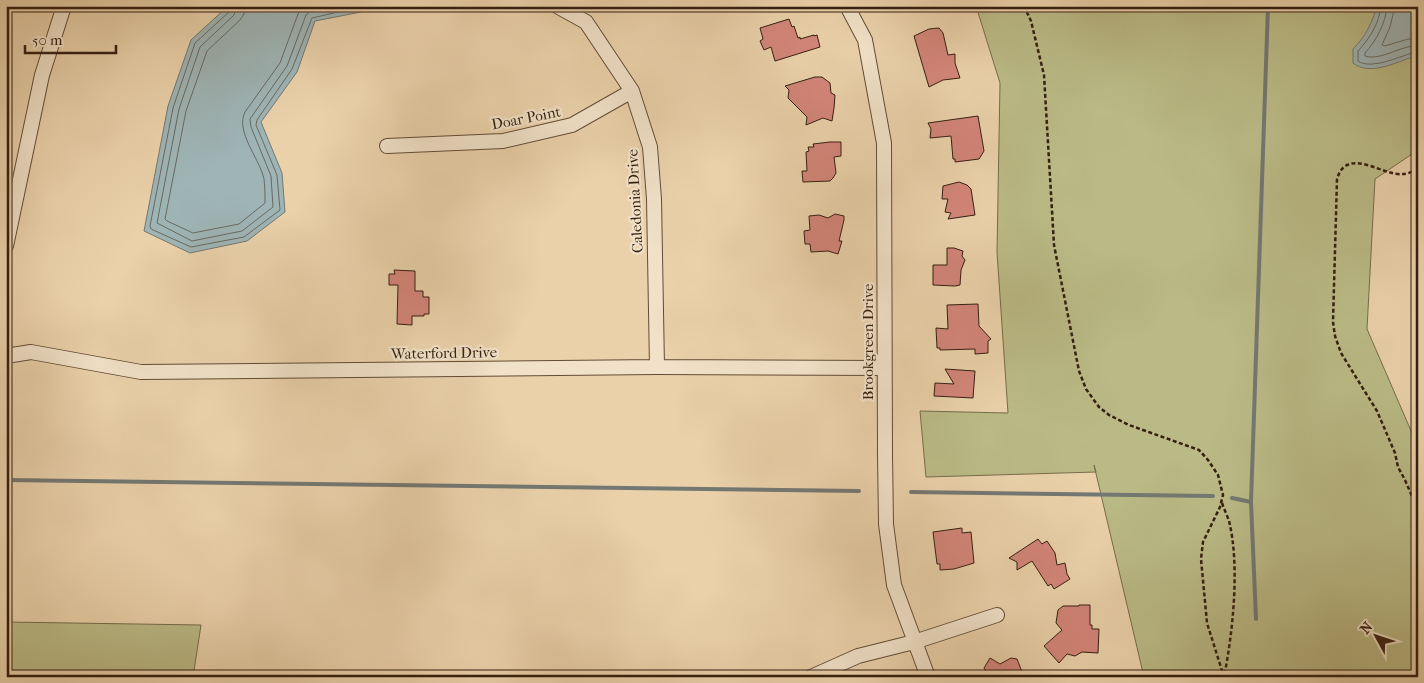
<svg xmlns="http://www.w3.org/2000/svg" width="1424" height="683" font-family="'IM FELL French Canon',serif">
	<style>
		.green { fill: #baba86; stroke: #776c4b }
		.water { fill: #9eb4b5; stroke: #747873 }
		.lines { fill: none; stroke-linecap: round; stroke-linejoin: round }
		.shore { stroke: #696a62; stroke-width: 1 }
		.stream { stroke: #747873; stroke-width: 4 }
		.building { fill: #d38579; stroke: #341f10 }
		.minor-casing { stroke: #624c36; stroke-width: 16 }
		.path { stroke: #341f10; stroke-width: 2.5; stroke-dasharray: 4 2.5; stroke-linecap: butt }
		.minor { stroke: #f1e1c8; stroke-width: 14 }
		.labels { text-anchor: middle; stroke-width: 4.5; stroke-linejoin: round; paint-order: stroke }
		.street-label { font-size: 15px; fill: #341f10; stroke: #f1e1c8 }
	</style>
	<rect width="100%" height="100%" fill="#ead1aa"/>
	<filter id="stains"><feTurbulence type="fractalNoise" baseFrequency=".004" numOctaves="4"/><feColorMatrix values="0 0 0 0 .2 0 0 0 0 .09 0 0 0 0 .02 0 0 0 .5 -.17"/></filter>
	<radialGradient id="worn" r=".72"><stop offset=".6" stop-color="#630" stop-opacity="0"/><stop offset="1" stop-color="#630" stop-opacity=".3"/></radialGradient>
	<path class="green" d="M976,6H1418V150L1375,179L1367,329L1418,447V677H1144L1094,465L1096,472L926,477L920,411L1008,413L997,252L1000,83Z
		M6,622L201,625L193,677H6Z"/>
	<path class="water" d="M228,6H371L366,11L315,21L297,72L261,122L282,173L285,212L247,241L190,253L144,231L168,106L191,40Z
		M1377,6H1418V58L1413,57C1394,63 1370,76 1353,63V49C1366,36 1372,23 1377,6Z"/>
	<g class="lines">
		<path class="shore" d="M231,6L229,12L195,43L173,108L150,226L151,229L191,247L244,237L280,210L277,175L256,125L257,120L292,69L312,18L364,6
			M237,6L234,15L200,47L179,109L157,223L192,241L242,231L273,207L271,176L251,127L250,119L287,66L306,15L312,10L332,6
			M245,6L244,14L240,20L207,51L186,111L165,219L167,221L193,233L239,224L265,203C265,195 265,187 264,179C260,159 235,132 245,112L280,63L298,14L304,6
			M1381,6C1379,24 1370,38 1358,51V61C1370,70 1399,57 1412,53H1418
			M1387,6C1386,23 1376,41 1365,53V56C1382,61 1400,45 1418,46
			M1395,6L1390,27L1382,45L1385,46L1408,39H1418"/>
		<path class="stream" d="M6,480L859,491
			M911,492L1213,496
			M1232,498L1251,502
			M1256,619L1251,502L1268,6"/>
	</g>
	<path class="building" d="M789,19L792,27L794,26L798,38L800,37V39L814,35V36L817,35L820,47L775,61L771,47L764,50L760,41L763,39L760,28Z
		M939,28L943,33L948,55L955,54V63L960,78L943,80L929,87L914,36L929,29Z
		M815,77H822L830,83L831,93L835,95L834,108L832,121L823,118L806,125L807,117L788,98L789,90L785,86Z
		M978,116L984,151L979,159L955,162V159H953L951,136L930,138L931,129L928,123Z
		M830,142H841V156L834,157L836,173L833,178L830,181L803,182L802,171H807L806,152L809,151L808,147H814L813,144Z
		M959,182L967,185L971,189L975,215L948,219L951,213L945,212L948,199H942L943,186Z
		M835,214L844,216V220L839,241H842L838,254L828,251L811,252L810,244H805L804,231L810,230L809,216L819,215L828,218Z
		M947,248H954L963,251L962,256L965,260L961,270L960,285L955,286L933,285V265H947Z
		M394,270L415,271V291H423V297H429V314H424V316H412V325L397,324L398,285H389V274H395Z
		M978,304L979,326L991,339L988,341V353L975,354V349L940,350V348H937L936,328L948,329L947,305Z
		M945,369L975,371L973,398L934,396L935,383L954,384Z
		M962,528V533L971,532L974,563L954,569L940,570V564H937L933,532Z
		M1038,539L1042,544L1047,541L1055,553L1057,565L1065,563L1067,574L1070,579L1054,589L1051,584L1048,586L1032,561L1017,570V562L1009,558Z
		M1079,605H1090V625H1092V629H1099L1098,653L1082,652L1075,656L1067,654L1059,663L1044,646L1062,630L1056,623L1058,610L1063,606H1079Z
		M990,658L1000,664L1011,658L1017,659L1024,677H989L984,668Z"/>
	<g class="lines">
		<defs>
			<path id="minor" d="M557,6L586,22L632,91L650,147L654,199L657,367
				M847,6L865,40L884,143L885,454L886,524L894,585L928,677
				M387,146L503,141L572,125L632,91
				M6,246L42,75L64,6
				M6,356L31,352L141,372L657,367L884,368
				M811,677L858,656L914,642L997,615"/>
		</defs>
		<use href="#minor" class="minor-casing"/>
		<path class="path" d="M1024,6L1031,21L1044,75L1054,245L1079,371L1086,389L1099,407L1109,415L1129,425L1199,450L1208,460L1218,475L1223,495L1220,507L1203,542L1201,559L1207,623L1224,677
			M1418,169C1414,171 1408,174 1403,174C1384,177 1347,145 1337,179L1333,322L1335,336L1341,353L1377,411L1395,453L1398,467L1405,480L1418,510
			M1222,503C1224,509 1227,515 1229,521C1240,565 1233,632 1224,677"/>
		<use href="#minor" class="minor"/>
	</g>
	<g class="labels">
		<g class="street-label">
			<text transform="translate(526 118) rotate(-11)" y="5">Doar Point</text>
			<text transform="translate(635 201) rotate(-93)" y="5">Caledonia Drive</text>
			<text transform="translate(868 342) rotate(-90)" y="5">Brookgreen Drive</text>
			<text transform="translate(444 353) rotate(-1)" y="5">Waterford Drive</text>
		</g>
	</g>
	<rect width="1424" height="683" fill="none" stroke="#ead1aa" stroke-width="25"/>
	<rect x="8" y="8" width="1409" height="668" fill="none" stroke="#341f10" stroke-width="2.5"/>
	<rect x="12" y="12" width="1399" height="658" fill="none" stroke="#341f10"/>
	<g transform="translate(1376 636) rotate(310)" stroke="#f1e1c8" stroke-width="4" paint-order="stroke">
	<path d="M0-4L9 19L0 12L-9 19Z" fill="#341f10"/>
	<text y="-8" font-size="14" font-weight="bold" text-anchor="middle" fill="#341f10">N</text>
	</g>
	<path d="M25 45v8h91v-8" fill="none" stroke="#341f10" stroke-width="2.5"/>
	<text x="32" y="45" font-size="15" fill="#341f10" stroke="#f1e1c8" stroke-width="4" paint-order="stroke">50 m</text>
	<rect width="100%" height="100%" filter="url(#stains)"/>
	<rect width="100%" height="100%" fill="url(#worn)"/>
</svg>
